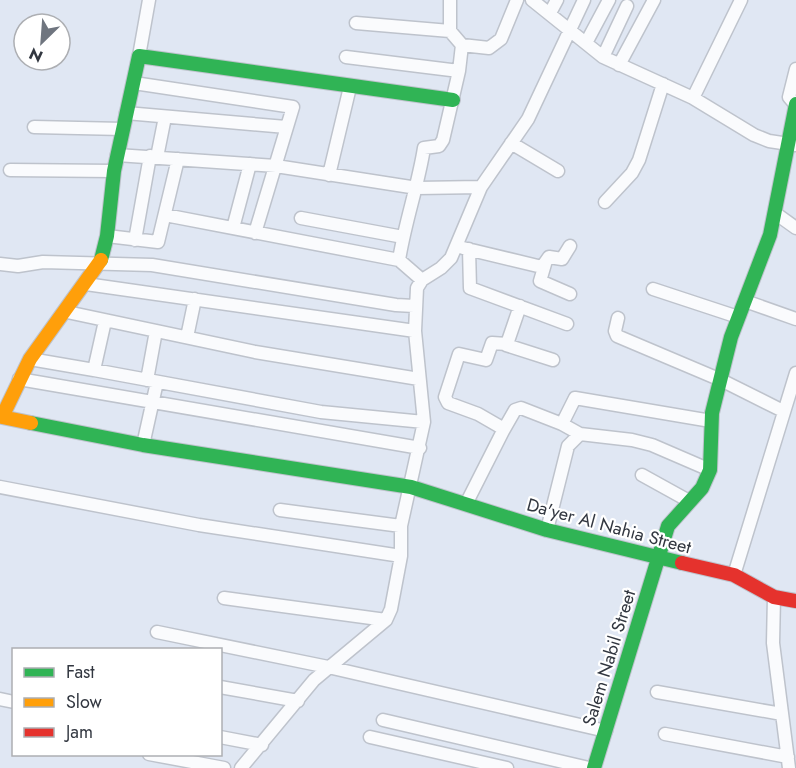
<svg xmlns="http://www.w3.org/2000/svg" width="796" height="768" font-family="Jost,sans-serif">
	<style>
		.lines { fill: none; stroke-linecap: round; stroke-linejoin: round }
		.street-casing { stroke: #bec3cc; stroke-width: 15 }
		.fast-casing { stroke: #bec3cc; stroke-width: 16 }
		.slow-casing { stroke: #bec3cc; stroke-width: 16 }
		.jam-casing { stroke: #bec3cc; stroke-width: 16 }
		.street { stroke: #fafbfd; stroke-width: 12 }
		.fast { stroke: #30b455; stroke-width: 14 }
		.slow { stroke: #ff9f0a; stroke-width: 14 }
		.jam { stroke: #e5322d; stroke-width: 14 }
		.labels { text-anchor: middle; stroke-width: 4.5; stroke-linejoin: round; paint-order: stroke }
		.street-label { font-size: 18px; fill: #323740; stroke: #fff }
	</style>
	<rect width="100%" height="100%" fill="#e0e7f3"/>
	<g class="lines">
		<defs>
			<path id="street" d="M450,0V31L462,45L489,48L501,39L517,0
				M532,0L603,57L693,98L754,135L769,141L796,145
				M550,13L557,0
				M356,23L450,31
				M586,43L609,0
				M139,56L149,0
				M346,57L459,71L443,140L439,146L424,148C418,186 405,222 399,260
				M603,57L627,6
				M619,65L654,0
				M459,71L462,45
				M134,83L293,107L255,233
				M693,98L741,0
				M795,104L789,97L796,69
				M126,113L286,127
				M34,127L123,129
				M511,143L558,171
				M117,155L276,166L417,188L481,187
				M157,157L165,117
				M10,170L114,171
				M329,175L350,87
				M605,202L632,173L639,160L663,84
				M775,213L796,228
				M165,215L399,260L422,280
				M301,218L403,237
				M233,228L250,164
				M107,236L158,242L178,159
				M135,240L150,156
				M463,248L542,267L549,257L562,259L570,246
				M469,249L470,288L567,324
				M0,264L18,266L43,262L152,265L396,305L414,306
				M545,264L540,281L570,294
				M86,284L415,331
				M653,289L738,317
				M745,301L796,319
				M67,312L255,352L419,379
				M618,318L615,331L617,336L721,380L783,411
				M187,337L195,299
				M506,345L553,360
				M30,359L94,370L105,321
				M94,370L321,412L424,422
				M19,379L420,448
				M147,380L156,331
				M562,424L575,398L711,421
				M503,431L515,410L521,408L562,424L580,434L632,440L652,445L710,470
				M143,445L157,382
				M642,475L689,501
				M0,487L199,525L401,556V526L424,422L415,331L417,288L422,280L441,268L451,258L481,187L528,119L584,0
				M466,504L504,429L478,414L448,403L445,397L459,354L486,360L492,343L507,344L520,306
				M280,510L401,526
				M547,530L568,446L580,434
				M734,575L796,373
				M774,597L773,643L789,768
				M224,598L386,620
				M157,632L328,667L606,731
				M220,687L298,701
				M657,692L782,714
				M0,699L14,702
				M383,720L589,768
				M665,734L788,757
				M220,737L262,745
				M370,737L507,768
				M149,754L224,768
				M241,768L314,680L386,620L391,609L401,556"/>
			<path id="fast" d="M101,260L107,236L114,171L139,56L453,100
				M31,423L143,445L411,487L547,530L682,563
				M594,768L668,526L702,488L710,470L712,413L731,337L770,235L796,104"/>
			<path id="slow" d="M31,423L2,417L30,359L101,260"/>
			<path id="jam" d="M682,563L734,575L774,597L796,601"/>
		</defs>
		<use href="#street" class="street-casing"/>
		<use href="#fast" class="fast-casing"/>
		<use href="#slow" class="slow-casing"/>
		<use href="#jam" class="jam-casing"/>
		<use href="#street" class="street"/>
		<use href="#fast" class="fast"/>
		<use href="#slow" class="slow"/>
		<use href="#jam" class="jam"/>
	</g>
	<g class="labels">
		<g class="street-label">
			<text transform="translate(609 526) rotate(15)" y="6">Da'yer Al Nahia Street</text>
			<text transform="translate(609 658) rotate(-73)" y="6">Salem Nabil Street</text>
		</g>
	</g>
	<rect x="12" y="648" width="210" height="108" fill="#ffffff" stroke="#adafb3" stroke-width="1.5"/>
	<rect x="24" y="668" width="30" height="9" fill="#30b455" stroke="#adafb3" stroke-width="1.5"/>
	<text x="66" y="678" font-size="18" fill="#323740">Fast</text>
	<rect x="24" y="698" width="30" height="9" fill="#ff9f0a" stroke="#adafb3" stroke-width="1.5"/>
	<text x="66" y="708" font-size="18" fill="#323740">Slow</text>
	<rect x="24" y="728" width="30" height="9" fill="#e5322d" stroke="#adafb3" stroke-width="1.5"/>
	<text x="66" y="738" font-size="18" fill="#323740">Jam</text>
	<g transform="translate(42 42) rotate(205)"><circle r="28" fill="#ffffff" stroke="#adafb3" stroke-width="1.5"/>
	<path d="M0-4.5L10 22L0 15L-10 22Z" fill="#6f757f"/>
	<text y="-9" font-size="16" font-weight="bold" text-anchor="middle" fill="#323740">N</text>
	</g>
</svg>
